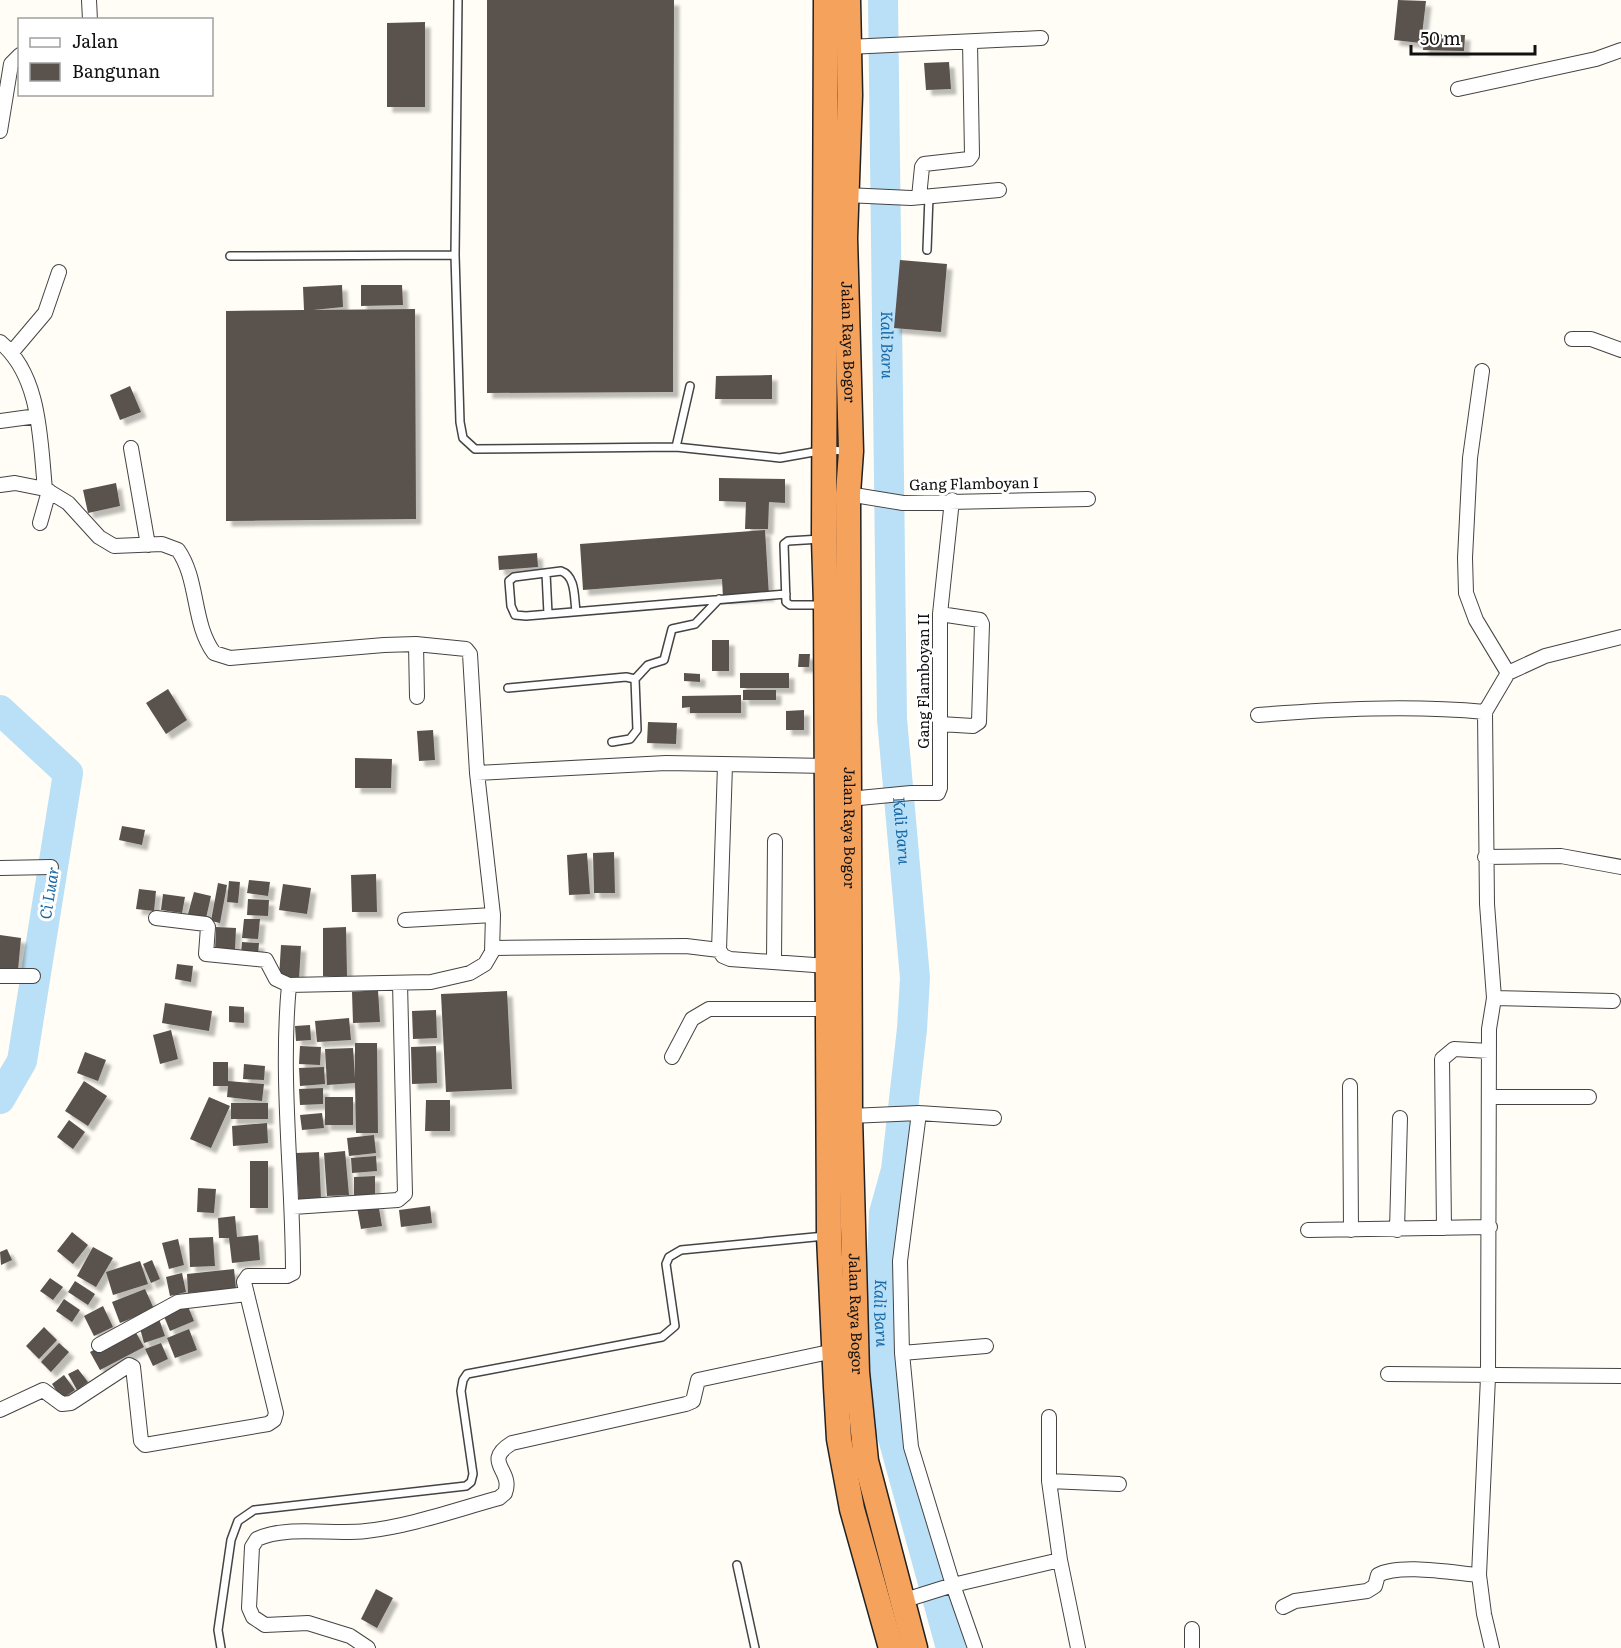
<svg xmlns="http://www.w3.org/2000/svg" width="1621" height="1648" font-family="Literata,serif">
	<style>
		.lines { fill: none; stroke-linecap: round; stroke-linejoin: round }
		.river { stroke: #b9e0f7; stroke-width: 30 }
		.building { fill: #5a524d; filter: url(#shadow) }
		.lane-casing { stroke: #444; stroke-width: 10 }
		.street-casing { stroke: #444; stroke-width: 16 }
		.highway-casing { stroke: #222; stroke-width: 27 }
		.lane { stroke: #fff; stroke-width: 7 }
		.street { stroke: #fff; stroke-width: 14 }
		.highway { stroke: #f5a25d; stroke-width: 24 }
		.labels { text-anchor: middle; stroke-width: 6; stroke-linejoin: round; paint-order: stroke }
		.street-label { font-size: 15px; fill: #111; stroke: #fff }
		.water-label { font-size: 16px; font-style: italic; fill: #1768a6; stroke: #fff }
	</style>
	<defs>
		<filter id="shadow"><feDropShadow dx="5.5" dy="5.5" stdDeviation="1.5" flood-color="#0004"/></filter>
	</defs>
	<rect width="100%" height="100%" fill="#fffdf5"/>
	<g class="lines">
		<g class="river">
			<path id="s1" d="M883,0L892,719L915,978L912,1029L896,1170L884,1213L880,1310L888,1420L951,1648"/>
			<path d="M0,710L68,773L22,1061L0,1099"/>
		</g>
	</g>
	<path class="building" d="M487,0H674L673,392L487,393Z
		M1398,0L1426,1L1421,43L1394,40Z
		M425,22V107H387V23Z
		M1424,34L1465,35L1464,51L1423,50Z
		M949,62L951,89L926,90L924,63Z
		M900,260L947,264L941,332L894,328Z
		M342,285L343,307L313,310L415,309L416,519L226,521V311L304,310L303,287Z
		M361,285H402L403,305L361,306Z
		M772,375V399H715L716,376Z
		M130,386L141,412L120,420L110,395Z
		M719,478L785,479V503L769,502L768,529H745L746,502L719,501Z
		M116,483L120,506L88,513L83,490Z
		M765,530L769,596L723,598L722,579L583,590L580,544Z
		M537,553L538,567L499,570L498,556Z
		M712,640H729V671H712Z
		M799,654H810L809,667H798Z
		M684,673L700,674V682L684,681Z
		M740,673H789V688H740Z
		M168,689L187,720L166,734L146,703Z
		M743,690H776V700H743Z
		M741,695V713H690V707L682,708V696Z
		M804,710V730H786V711Z
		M648,722L677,723L676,744L647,743Z
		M433,730L435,760L419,761L417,731Z
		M355,758L392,759L391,788H355Z
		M122,826L145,830L142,845L119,840Z
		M614,852L615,893H594L593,853Z
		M587,853L590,894L569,895L567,855Z
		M376,874L377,912H352L351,875Z
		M249,880L270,882L268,896L247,893Z
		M229,881L240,882L238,903L227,902Z
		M218,883L227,885L220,923L211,921Z
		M283,884L311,888L307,914L279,910Z
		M139,889L156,891L154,911L136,909Z
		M194,892L211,896L206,918L188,914Z
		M163,894L185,897L182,913L161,910Z
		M248,899L269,900L268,916L247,915Z
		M244,919H260L258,939L242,938Z
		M216,927L236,928L235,950H215Z
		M346,927L347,976H323V928Z
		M0,935L21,938L18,970L0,968Z
		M242,942L259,943L258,955L241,954Z
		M281,945L301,946L299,979L279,978Z
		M177,964L193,966L191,982L175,979Z
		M378,990L380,1022L353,1023L352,992Z
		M507,991L512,1089L446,1092L441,994Z
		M165,1003L212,1011L209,1031L162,1023Z
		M229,1006L244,1007V1023L229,1022Z
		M436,1010L437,1038L413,1039L412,1011Z
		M349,1018L351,1040L317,1042L315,1021Z
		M310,1025L311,1040L296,1041L295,1026Z
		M171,1030L178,1059L160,1064L153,1035Z
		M355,1043H377L378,1133H356L355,1083L327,1085L325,1049L353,1048L355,1078Z
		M300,1046L321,1047L320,1065L299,1064Z
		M436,1046L437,1083L412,1084L411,1047Z
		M85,1052L106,1060L98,1081L77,1073Z
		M213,1062H228V1081L264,1084L262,1101L227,1097L228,1086H213Z
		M244,1064L265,1066L264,1080L243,1079Z
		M324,1067L325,1084L300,1086L299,1068Z
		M84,1081L107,1096L88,1126L65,1111Z
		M323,1088V1104L300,1105L299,1089Z
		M209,1097L230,1106L211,1148L190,1139Z
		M325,1097H353V1125H325Z
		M426,1100H450V1131H425Z
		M231,1103H268V1119H231Z
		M322,1113L324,1128L302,1130L300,1115Z
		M69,1120L85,1132L73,1149L57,1137Z
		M267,1123L268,1143L233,1146L232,1126Z
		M374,1135L376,1153L349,1156L347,1138Z
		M345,1151L349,1195L327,1196L324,1153Z
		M319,1152L321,1199L299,1200L296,1153Z
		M376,1156L377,1171L352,1173L351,1158Z
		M250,1161H268V1208H250Z
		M375,1176V1195H354V1177Z
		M198,1188L216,1189L214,1213L197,1212Z
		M378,1203L382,1226L361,1229L357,1207Z
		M430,1206L432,1223L401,1227L399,1210Z
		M235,1216L237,1237L258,1235L260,1260L232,1263L229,1238H219L218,1218Z
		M72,1232L88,1245L73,1264L57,1251Z
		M213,1237L215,1266L190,1267L189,1238Z
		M178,1239L184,1265L169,1269L162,1243Z
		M93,1247L113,1258L96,1287L77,1276Z
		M7,1249L12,1260L1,1265L0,1252Z
		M152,1260L160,1279L151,1283L143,1264Z
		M140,1261L148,1284L113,1295L106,1272Z
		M234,1269L236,1289L188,1293L187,1274Z
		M182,1273L186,1292L170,1296L166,1277Z
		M50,1278L63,1287L53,1300L40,1291Z
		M75,1281L95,1294L88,1305L68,1292Z
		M145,1289L154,1309L120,1323L112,1302Z
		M64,1299L80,1310L72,1322L56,1311Z
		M187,1304L194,1321L170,1331L163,1314Z
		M103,1306L113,1327L94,1336L84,1316Z
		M159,1319L165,1336L144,1343L139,1325Z
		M44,1327L57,1340L39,1359L26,1346Z
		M134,1329L144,1347L100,1370L90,1352Z
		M189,1329L197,1350L175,1358L167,1338Z
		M59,1343L69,1352L51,1372L41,1362Z
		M161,1343L168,1359L153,1366L145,1349Z
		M78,1369L88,1382L77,1390L68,1374Z
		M64,1375L75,1390L62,1399L52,1384Z
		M376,1589L393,1598L377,1628L361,1619Z"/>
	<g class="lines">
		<defs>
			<path id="lane" d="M458,0L455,255L460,422L463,438L475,449L676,447L780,458L825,450L847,451
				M927,250L929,196
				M230,256L455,255
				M676,447L690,386
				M546,573L548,614
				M821,605H790L786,602L784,544L788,541L821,539
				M576,611C574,598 576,576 561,571L514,577L509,581L511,606L515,615L526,616L786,594
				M508,688L626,677L635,679L648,665L664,660L672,629L695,624L719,599
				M612,742L630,739L637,730L635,679
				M737,1565L755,1648
				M221,1648L218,1630L231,1540L238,1521L254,1510L466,1486L471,1482L473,1474L461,1391L463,1380L467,1374L662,1337L675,1326L666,1264L669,1257L681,1250L825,1236"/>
			<path id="street" d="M89,0L90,20
				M848,47L1041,38
				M1458,89L1596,59L1621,50
				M0,131L11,64L20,55
				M846,195L911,198L999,190
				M919,197L922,167L924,164L969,159L972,155L970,42
				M1572,339H1591L1621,350
				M0,342C41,376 40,440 45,489L68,503L99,537L114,546L162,544L178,550C199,580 192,623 214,653L230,658L384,645L416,644L466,649L470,654L477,773L493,915L492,952L485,964L470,973L431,982L289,985L276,979L266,960L206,954L208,927L206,924L156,918
				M12,352L45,313L59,272
				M1482,371L1470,458L1465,558L1466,593L1476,620L1508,673
				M0,421L37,416
				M131,448L148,545
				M0,485L15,483L45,489
				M848,494L903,503L1088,499
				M40,523L49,491
				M416,644L417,697
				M1258,715C1333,709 1410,705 1485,712
				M940,724L973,726L979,722L982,624L980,620L940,614
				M477,773L666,763L827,766
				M849,799L911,793H938L940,788V614L952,500
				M1485,857L1561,856L1621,867
				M0,868L51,867
				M405,920L493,915
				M494,948L686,946L719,950L725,765
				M719,950L723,956L730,959L828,966
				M774,961L775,841
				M0,976H33
				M1494,998L1613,1001
				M672,1057L692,1019L709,1009H828
				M1350,1086L1351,1230
				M1489,1097H1589
				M919,1113L900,1261L902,1353L911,1447L953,1585L975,1648
				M850,1116L919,1113L994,1118
				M293,1207L398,1200L405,1194L400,983
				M1444,1228L1442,1059L1454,1049L1489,1051
				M1308,1230L1490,1227
				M1397,1230L1400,1118
				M99,1345L178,1302L247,1294
				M902,1353L986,1346
				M1388,1374L1621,1376
				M0,1410L43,1390L62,1404L71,1403L129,1365L133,1367L141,1441L145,1445L268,1424L274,1420L276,1413L244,1282L248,1276H287L293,1273C293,1177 280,1080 289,985
				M1049,1417V1481L1060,1560L1078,1648
				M1049,1481L1119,1484
				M902,1601L953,1585L1060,1560
				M1283,1607L1295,1601L1367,1591L1375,1586L1378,1575C1399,1563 1454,1573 1479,1575
				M1192,1629V1648
				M368,1648L350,1636L308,1623L265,1625L253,1617L249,1608L252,1547L257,1539C286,1525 333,1535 366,1531C411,1526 455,1510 499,1498L505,1493C514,1470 481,1462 512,1443L686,1404L693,1401L698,1380L834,1351
				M1492,1648L1484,1614L1479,1575L1488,1377L1489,1029L1494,998L1487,904L1485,712L1508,673L1545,656L1621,637"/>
			<g id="highway">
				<path d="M826,0L824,539L826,605L829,1236L836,1387L839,1439L852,1509L891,1648"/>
				<path id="s2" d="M848,0L850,95L845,238L851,451L848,494L850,1116L857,1372L866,1461L915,1648"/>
			</g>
		</defs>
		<use href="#lane" class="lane-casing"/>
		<use href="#street" class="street-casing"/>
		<use href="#highway" class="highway-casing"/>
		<use href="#lane" class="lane"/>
		<use href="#street" class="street"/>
		<use href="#highway" class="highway"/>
	</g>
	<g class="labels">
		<g class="street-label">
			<text dy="5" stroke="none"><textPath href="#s2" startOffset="342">Jalan Raya Bogor</textPath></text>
			<text transform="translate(974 484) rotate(-1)" y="5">Gang Flamboyan I</text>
			<text transform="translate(924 681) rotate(-90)" y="5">Gang Flamboyan II</text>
			<text dy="5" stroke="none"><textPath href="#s2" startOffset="828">Jalan Raya Bogor</textPath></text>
			<text dy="5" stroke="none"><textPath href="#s2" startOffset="1314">Jalan Raya Bogor</textPath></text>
		</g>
		<g class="water-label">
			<text dy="6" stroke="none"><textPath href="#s1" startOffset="345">Kali Baru</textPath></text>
			<text dy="6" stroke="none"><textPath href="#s1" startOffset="831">Kali Baru</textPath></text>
			<text transform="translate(49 893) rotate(-81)" y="6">Ci Luar</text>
			<text dy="6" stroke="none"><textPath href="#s1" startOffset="1317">Kali Baru</textPath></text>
		</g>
	</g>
	<rect x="18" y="18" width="195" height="78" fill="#ffffff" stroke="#a0a0a0" stroke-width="1.5"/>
	<rect x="30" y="38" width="30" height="9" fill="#ffffff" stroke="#a0a0a0" stroke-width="1.5"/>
	<text x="72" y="48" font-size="18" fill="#111111">Jalan</text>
	<rect x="30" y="63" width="30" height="18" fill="#5a524d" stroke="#a0a0a0" stroke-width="1.5"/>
	<text x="72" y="78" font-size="18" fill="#111111">Bangunan</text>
	<path d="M1411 45v9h124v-9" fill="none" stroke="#111111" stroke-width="3"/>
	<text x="1420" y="45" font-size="18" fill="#111111" stroke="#ffffff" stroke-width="4.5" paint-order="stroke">50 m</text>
</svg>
